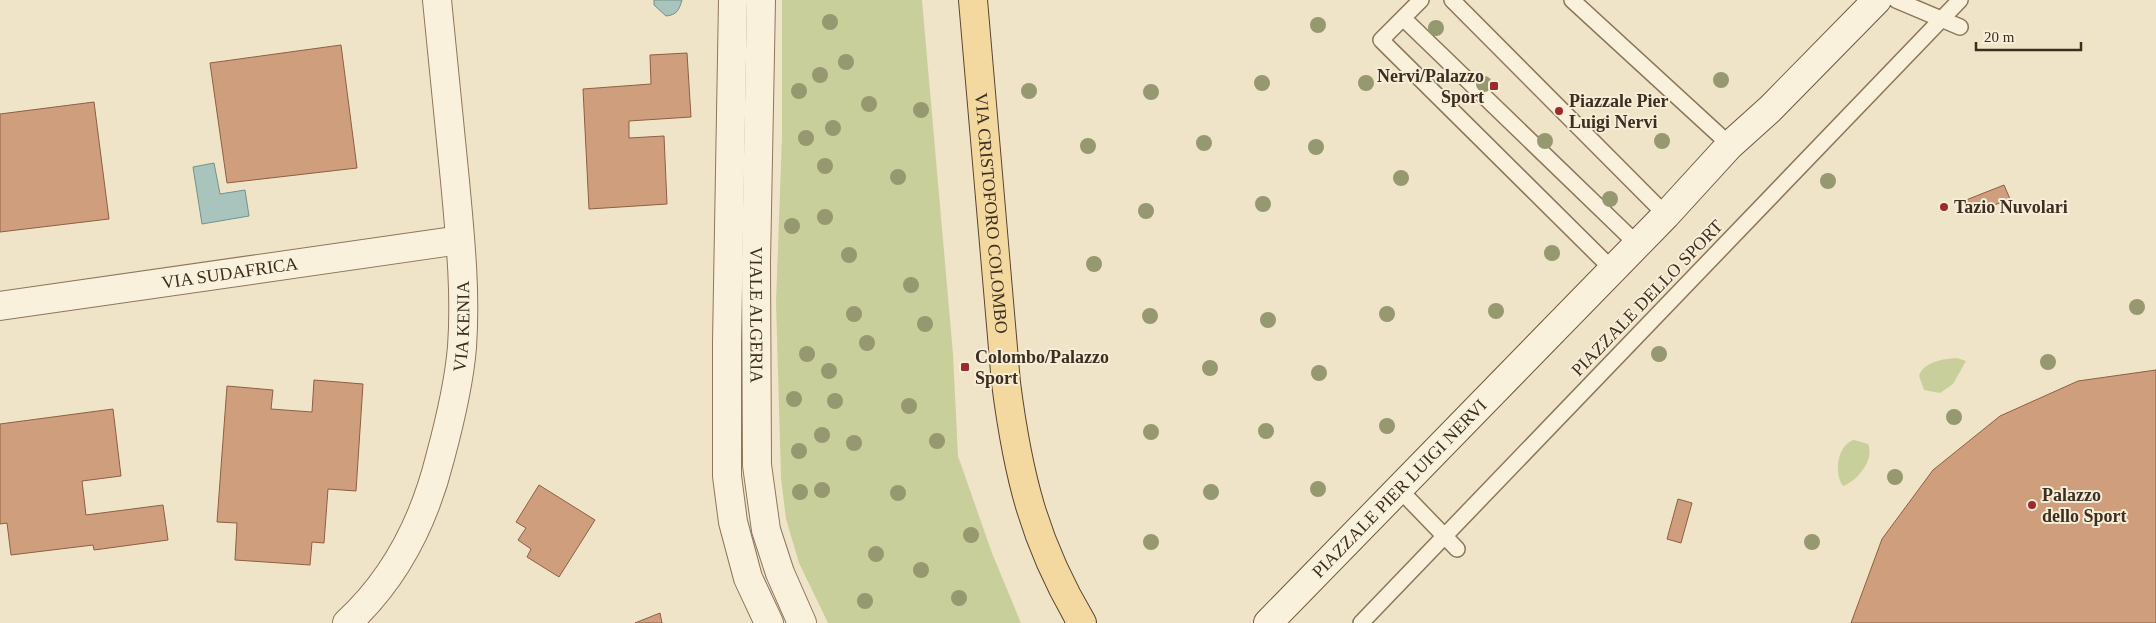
<svg xmlns="http://www.w3.org/2000/svg" width="2156" height="623" font-family="'Times New Roman',serif">
	<style>
		.green { fill: #c9cf9b }
		.water { fill: #a9c4bc; stroke: #6f938a }
		.building { fill: #cf9f7d; stroke: #8d5f41 }
		.lines { fill: none; stroke-linecap: round; stroke-linejoin: round }
		.lane-casing { stroke: #8d765c; stroke-width: 18 }
		.street-casing { stroke: #8d765c; stroke-width: 30 }
		.secondary-casing { stroke: #6f573f; stroke-width: 30 }
		.primary-casing { stroke: #5b4430; stroke-width: 30 }
		.lane { stroke: #faf1dc; stroke-width: 15 }
		.street { stroke: #faf1dc; stroke-width: 28 }
		.secondary { stroke: #faf1dc; stroke-width: 28 }
		.primary { stroke: #f3d9a0; stroke-width: 28 }
		.tree { fill: #96986f }
		.poi-dot { fill: #9e2a2b; stroke: #f7eed8; stroke-width: 2 }
		.labels { text-anchor: middle; stroke-width: 4; stroke-linejoin: round; paint-order: stroke }
		.poi-label { font-size: 18px; font-weight: bold; fill: #3d2e20; stroke: #f7eed8; text-anchor: start }
		.street-label { font-size: 18px; fill: #3d2e20; stroke: #f7eed8 }
	</style>
	<rect width="100%" height="100%" fill="#f0e4c8"/>
	<path class="green" d="M782,0H922L953,354L958,456L992,553L1021,623H828L799,563L786,519L781,478L776,302L782,137Z
		M1957,358L1966,361L1953,384L1940,393L1924,390L1919,376C1924,361 1944,359 1957,358Z
		M1854,440L1868,444C1875,460 1857,481 1843,486C1833,473 1838,444 1854,440Z"/>
	<path class="water" d="M654,0H682C679,10 677,15 666,16L654,5Z
		M214,163L220,194L245,190L249,216L202,224L193,167Z"/>
	<path class="building" d="M341,45L357,168L227,183L210,63Z
		M687,53L691,117L629,121V138L664,136L667,204L589,209L583,89L651,84L650,55Z
		M94,102L109,219L0,232V114Z
		M2004,185L2010,199L1971,214L1966,200Z
		M2156,370V623H1851L1882,539L1933,470L2000,416L2078,381Z
		M314,380L363,384L356,491L328,489L324,543L312,542L310,565L235,560L237,523L217,522L227,386L273,390L271,409L312,412Z
		M113,409L121,476L82,481L86,515L163,505L168,540L94,550L93,545L11,555L7,523L0,524V424Z
		M539,485L595,520L559,577L527,557L531,549L518,540L526,528L516,522Z
		M1678,499L1692,503L1681,543L1667,539Z
		M660,613L662,623H635Z"/>
	<g class="lines">
		<defs>
			<path id="lane" d="M1421,0L1381,40L1613,270
				M1452,0L1666,215
				M1572,0L1730,145
				M1896,0L1960,27
				M1403,18L1637,244
				M1399,489L1457,549
				M1361,623L1960,0"/>
			<g id="street">
				<path d="M733,0L727,343V476L733,522L748,578L769,623"/>
				<path id="s1" d="M761,0L756,263L757,465L766,530L780,573L802,623"/>
				<path id="s2" d="M0,306L460,240"/>
				<path id="s3" d="M347,623C396,578 424,522 440,458C450,421 459,384 462,347C466,291 460,236 455,181C449,120 443,60 437,0"/>
			</g>
			<g id="secondary">
				<path id="s4" d="M1268,623L1666,215L1730,145L1770,109L1877,0"/>
			</g>
			<g id="primary">
				<path id="s5" d="M973,0L1006,383C1018,476 1034,542 1082,623"/>
			</g>
		</defs>
		<use href="#lane" class="lane-casing"/>
		<use href="#street" class="street-casing"/>
		<use href="#secondary" class="secondary-casing"/>
		<use href="#primary" class="primary-casing"/>
		<use href="#lane" class="lane"/>
		<use href="#street" class="street"/>
		<use href="#secondary" class="secondary"/>
		<use href="#primary" class="primary"/>
	</g>
	<g class="tree">
		<circle cx="830" cy="22" r="8"/>
		<circle cx="1318" cy="25" r="8"/>
		<circle cx="1436" cy="28" r="8"/>
		<circle cx="846" cy="62" r="8"/>
		<circle cx="820" cy="75" r="8"/>
		<circle cx="1721" cy="80" r="8"/>
		<circle cx="1262" cy="83" r="8"/>
		<circle cx="1366" cy="83" r="8"/>
		<circle cx="1484" cy="84" r="8"/>
		<circle cx="799" cy="91" r="8"/>
		<circle cx="1029" cy="91" r="8"/>
		<circle cx="1151" cy="92" r="8"/>
		<circle cx="869" cy="104" r="8"/>
		<circle cx="921" cy="110" r="8"/>
		<circle cx="833" cy="128" r="8"/>
		<circle cx="806" cy="138" r="8"/>
		<circle cx="1545" cy="141" r="8"/>
		<circle cx="1662" cy="141" r="8"/>
		<circle cx="1204" cy="143" r="8"/>
		<circle cx="1088" cy="146" r="8"/>
		<circle cx="1316" cy="147" r="8"/>
		<circle cx="825" cy="166" r="8"/>
		<circle cx="898" cy="177" r="8"/>
		<circle cx="1401" cy="178" r="8"/>
		<circle cx="1828" cy="181" r="8"/>
		<circle cx="1610" cy="199" r="8"/>
		<circle cx="1263" cy="204" r="8"/>
		<circle cx="1146" cy="211" r="8"/>
		<circle cx="825" cy="217" r="8"/>
		<circle cx="792" cy="226" r="8"/>
		<circle cx="1552" cy="253" r="8"/>
		<circle cx="849" cy="255" r="8"/>
		<circle cx="1094" cy="264" r="8"/>
		<circle cx="911" cy="285" r="8"/>
		<circle cx="2137" cy="307" r="8"/>
		<circle cx="1496" cy="311" r="8"/>
		<circle cx="854" cy="314" r="8"/>
		<circle cx="1387" cy="314" r="8"/>
		<circle cx="1150" cy="316" r="8"/>
		<circle cx="1268" cy="320" r="8"/>
		<circle cx="925" cy="324" r="8"/>
		<circle cx="867" cy="343" r="8"/>
		<circle cx="807" cy="354" r="8"/>
		<circle cx="1659" cy="354" r="8"/>
		<circle cx="2048" cy="362" r="8"/>
		<circle cx="1210" cy="368" r="8"/>
		<circle cx="829" cy="371" r="8"/>
		<circle cx="1319" cy="373" r="8"/>
		<circle cx="794" cy="399" r="8"/>
		<circle cx="835" cy="401" r="8"/>
		<circle cx="909" cy="406" r="8"/>
		<circle cx="1954" cy="417" r="8"/>
		<circle cx="1387" cy="426" r="8"/>
		<circle cx="1266" cy="431" r="8"/>
		<circle cx="1151" cy="432" r="8"/>
		<circle cx="822" cy="435" r="8"/>
		<circle cx="937" cy="441" r="8"/>
		<circle cx="854" cy="443" r="8"/>
		<circle cx="799" cy="451" r="8"/>
		<circle cx="1895" cy="477" r="8"/>
		<circle cx="1318" cy="489" r="8"/>
		<circle cx="822" cy="490" r="8"/>
		<circle cx="800" cy="492" r="8"/>
		<circle cx="1211" cy="492" r="8"/>
		<circle cx="898" cy="493" r="8"/>
		<circle cx="971" cy="535" r="8"/>
		<circle cx="1151" cy="542" r="8"/>
		<circle cx="1812" cy="542" r="8"/>
		<circle cx="876" cy="554" r="8"/>
		<circle cx="921" cy="570" r="8"/>
		<circle cx="959" cy="598" r="8"/>
		<circle cx="865" cy="601" r="8"/>
	</g>
	<g class="poi-dot">
		<rect x="1489" y="81" width="10" height="10" rx="2.5"/>
		<circle cx="1559" cy="111" r="5"/>
		<circle cx="1944" cy="207" r="5"/>
		<rect x="960" y="362" width="10" height="10" rx="2.5"/>
		<circle cx="2032" cy="505" r="5"/>
	</g>
	<g class="labels">
		<g class="poi-label">
			<text x="1484" y="82" text-anchor="end">Nervi/Palazzo<tspan x="1484" dy="21">Sport</tspan></text>
			<text x="1569" y="107">Piazzale Pier<tspan x="1569" dy="21">Luigi Nervi</tspan></text>
			<text x="1954" y="213">Tazio Nuvolari</text>
			<text x="975" y="363">Colombo/Palazzo<tspan x="975" dy="21">Sport</tspan></text>
			<text x="2042" y="501">Palazzo<tspan x="2042" dy="21">dello Sport</tspan></text>
		</g>
		<g class="street-label">
			<text dy="6" stroke="none"><textPath href="#s5" startOffset="214">VIA CRISTOFORO COLOMBO</textPath></text>
			<text dy="6" stroke="none"><textPath href="#s2" startOffset="232">VIA SUDAFRICA</textPath></text>
			<text transform="translate(1647 298) rotate(-46)" y="6">PIAZZALE DELLO SPORT</text>
			<text dy="6" stroke="none"><textPath href="#s1" startOffset="315">VIALE ALGERIA</textPath></text>
			<text dy="6" stroke="none"><textPath href="#s3" startOffset="326">VIA KENIA</textPath></text>
			<text dy="6" stroke="none"><textPath href="#s4" startOffset="188">PIAZZALE PIER LUIGI NERVI</textPath></text>
		</g>
	</g>
	<path d="M1976 42v8h105v-8" fill="none" stroke="#3d2e20" stroke-width="2.5"/>
	<text x="1984" y="42" font-size="15" fill="#3d2e20" stroke="#f7eed8" stroke-width="4" paint-order="stroke">20 m</text>
</svg>
